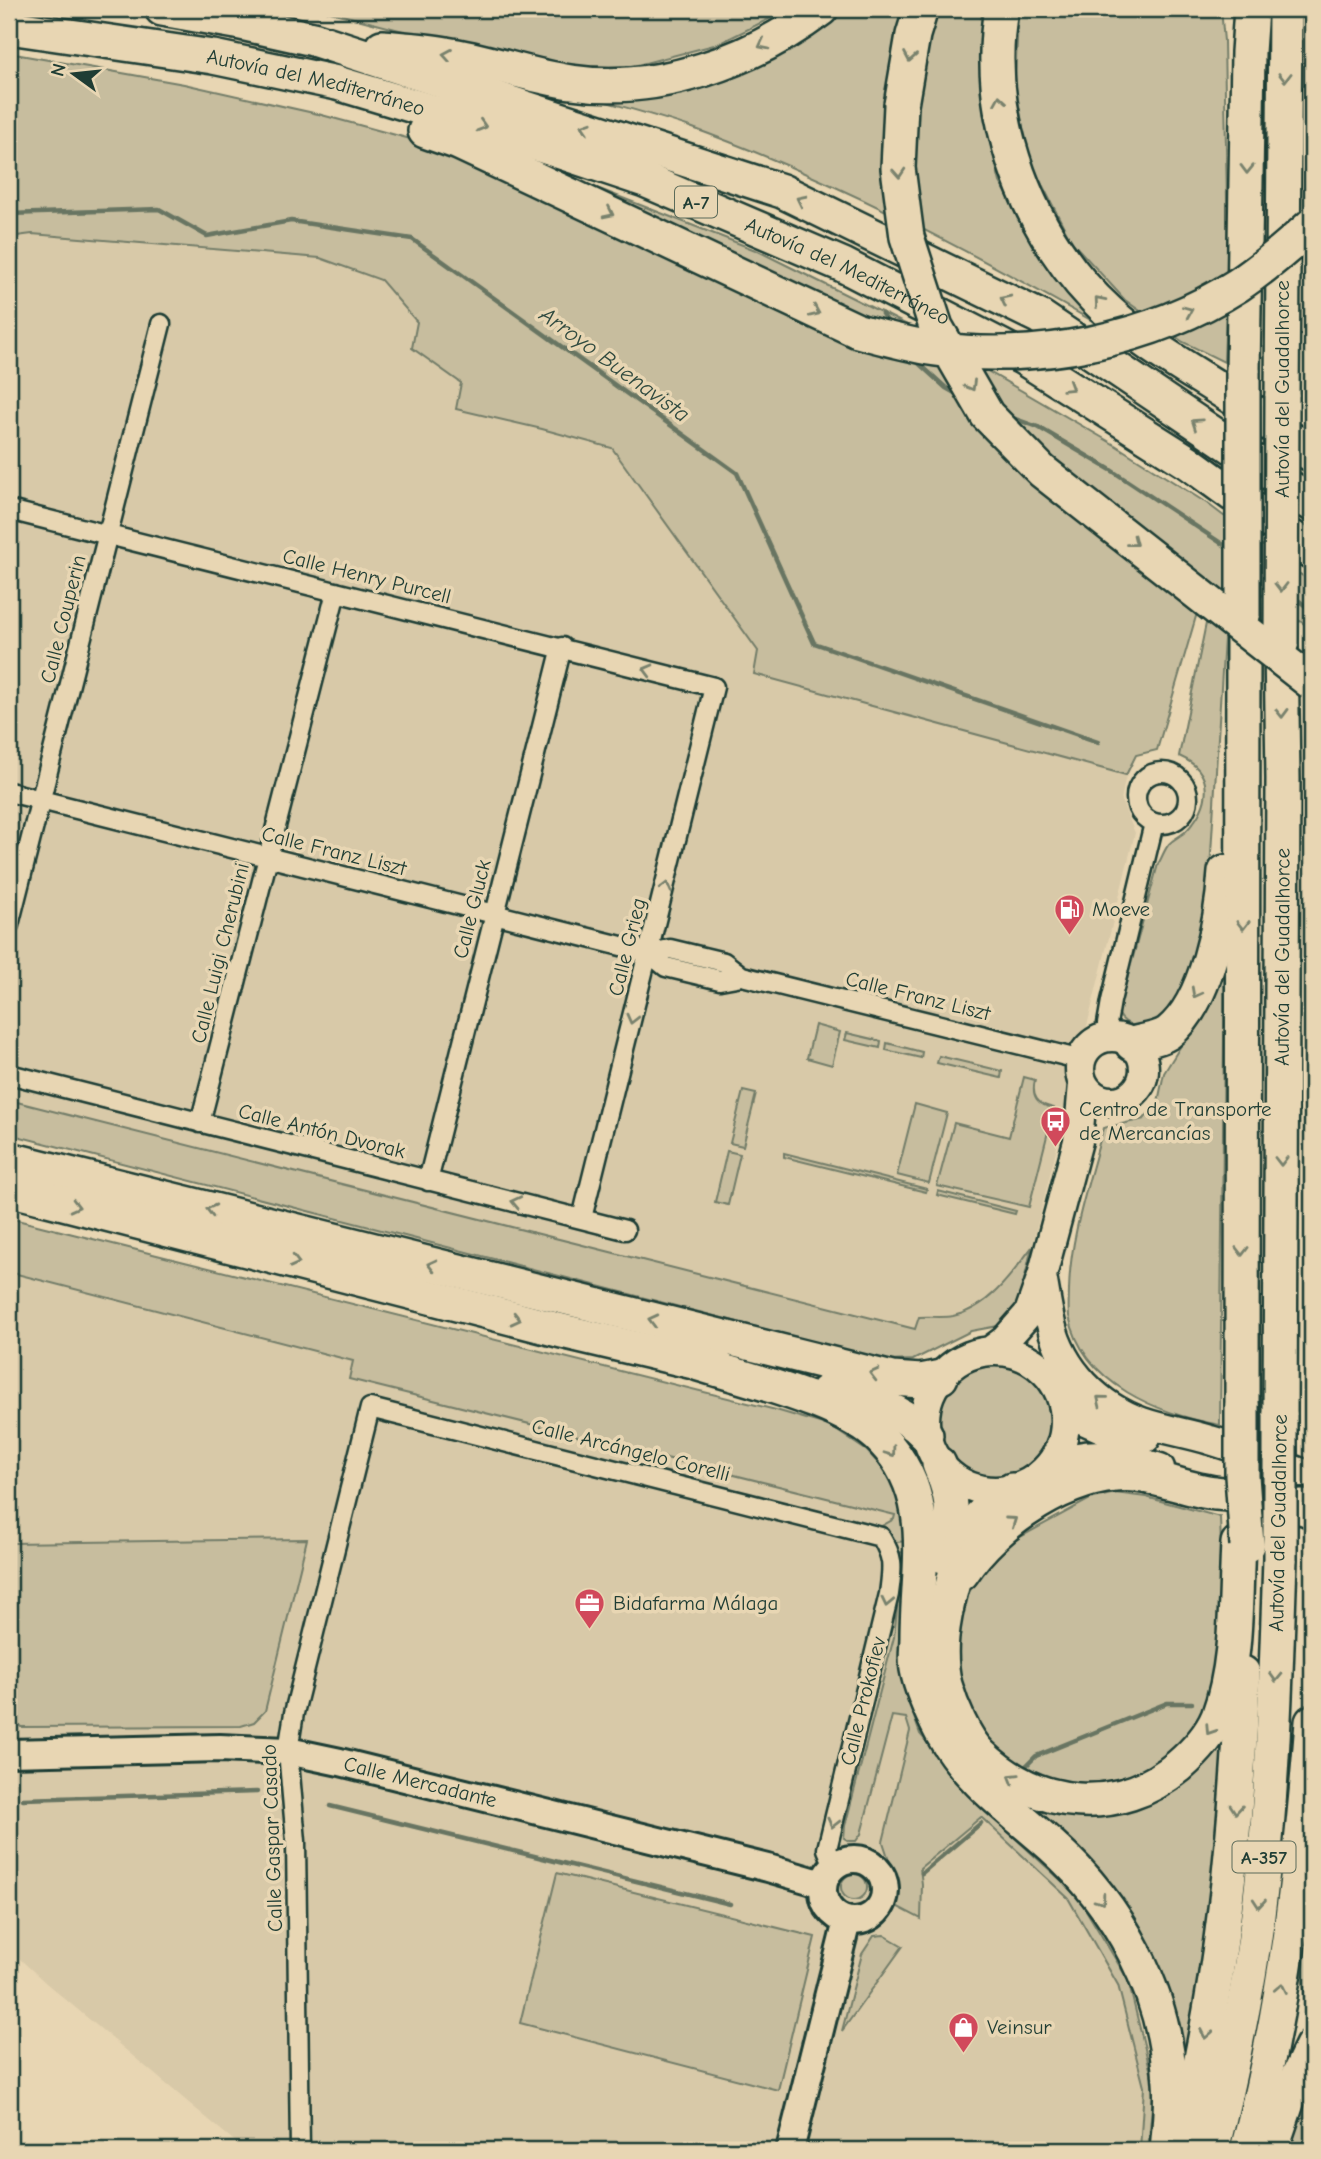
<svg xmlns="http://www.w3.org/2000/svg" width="1321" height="2159" font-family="'Comic Neue',sans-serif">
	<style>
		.built { fill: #d8c9a8 }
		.green { fill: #c7bd9e; stroke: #737d69; stroke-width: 2 }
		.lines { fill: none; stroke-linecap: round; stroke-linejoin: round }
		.stream { stroke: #687562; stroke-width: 4.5 }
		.street-casing { stroke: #1f3d34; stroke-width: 23 }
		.secondary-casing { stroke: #1f3d34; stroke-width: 32 }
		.primary-casing { stroke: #1f3d34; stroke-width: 33 }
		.highway-casing { stroke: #1f3d34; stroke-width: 38 }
		.street { stroke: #e8d6b3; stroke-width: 18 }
		.secondary { stroke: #e8d6b3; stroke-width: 26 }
		.primary { stroke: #e8d6b3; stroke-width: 28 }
		.highway { stroke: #e8d6b3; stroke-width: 33 }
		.highway-bridge-casing { stroke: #1f3d34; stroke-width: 38; stroke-linecap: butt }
		.highway-bridge { stroke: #e8d6b3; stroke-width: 33 }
		.oneway { stroke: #79826d }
		.labels { text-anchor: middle; stroke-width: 7; stroke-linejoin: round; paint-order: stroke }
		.shield { fill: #e8d6b3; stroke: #5b6b5a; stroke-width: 2 }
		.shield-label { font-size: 19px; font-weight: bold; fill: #1f3d34 }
		.street-label { font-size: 21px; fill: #1f3d34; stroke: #e8d6b3 }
		.poi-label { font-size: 21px; fill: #1f3d34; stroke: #e8d6b3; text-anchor: start }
		.water-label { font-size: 23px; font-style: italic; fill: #314b40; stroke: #e8d6b3 }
	</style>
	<rect width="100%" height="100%" fill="#e8d6b3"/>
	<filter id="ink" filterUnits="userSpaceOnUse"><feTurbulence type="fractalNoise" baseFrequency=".0143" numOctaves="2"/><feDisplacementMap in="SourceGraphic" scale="14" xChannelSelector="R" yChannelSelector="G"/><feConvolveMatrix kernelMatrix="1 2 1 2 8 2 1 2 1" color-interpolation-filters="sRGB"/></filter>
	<g filter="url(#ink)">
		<path class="built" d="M32,234L320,258L381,280L417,322L412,348L461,383L542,429L612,448L758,651L754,674L1126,775L1121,800L1135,833L1032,1247L1009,1279L983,1302L954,1315L919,1317L916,1329L9,1100V237Z
			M9,1272L354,1361L350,1379L904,1516L906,1553L899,1633L906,1718L910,1731L883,1842L920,1868L981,1817L1068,1898L1118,1985L1144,2087L1140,2150H248L239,2145L46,1983L9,1949Z"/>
		<path class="green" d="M319,9H786L779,14L718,44L630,67L555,66L426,37Z
			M833,9H904L909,155L934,9H982L983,113L1000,182L1042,255L1096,323C966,249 831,178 690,127C655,115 619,106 583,95Z
			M1020,9H1221L1224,41L1228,256L1224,362L1183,342L1125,300L1071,241L1028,157L1015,82L1018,19Z
			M9,53L184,84L318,114L429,144L522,162L602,190L758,251L915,329L1115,445L1208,504L1312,583V629L1228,572L1208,903L1187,978L1162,1022C1146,1027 1127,1031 1118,1013L1158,864C1162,858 1164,850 1169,844C1173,839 1181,836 1186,831C1211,805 1216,772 1179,756L1212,594L1204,589L1157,750L1136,755L1126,775L754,674L758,651L612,448L542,429L456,409L461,383L412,348L417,322L381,280L320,258L32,234L9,237Z
			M1225,939L1220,1425C1160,1414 1083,1385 1069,1316C1068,1308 1069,1298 1069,1290C1070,1235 1090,1181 1103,1128L1144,1119L1158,1102L1164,1073L1209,1000Z
			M815,1025L840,1032L832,1065L807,1058Z
			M847,1033L881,1041L880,1048L845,1040Z
			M887,1043L922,1052L921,1058L886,1050Z
			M939,1056L1002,1071L1001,1078L937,1063Z
			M1024,1077L1035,1080C1031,1096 1037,1105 1054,1108L1029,1207L937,1186L954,1123L1009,1137Z
			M743,1091L756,1094L743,1146L730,1143Z
			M9,1100L915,1329L919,1317C930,1316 942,1318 953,1316C989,1308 1012,1274 1032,1247L1020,1298L1011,1315L998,1326L971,1331L913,1360L889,1361L9,1134Z
			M915,1104L947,1113L929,1183L897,1175Z
			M727,1151L740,1154L728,1205L715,1202Z
			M784,1153L927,1189L926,1192L784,1157Z
			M938,1191L1016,1211L1015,1214L937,1195Z
			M9,1218L776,1410L830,1426L867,1451L889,1475L902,1500L908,1541L896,1542L880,1527L894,1519L895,1515L349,1379L353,1361L9,1272Z
			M938 1423a58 58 0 1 1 116 0a58 58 0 1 1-116 0Z
			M1115,1493L1146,1497L1220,1517L1223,1605L1220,1667L1203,1718L1167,1759L1119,1783L1064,1785L1014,1765L975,1726L953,1657L963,1603L981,1571L1006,1546L1022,1536L1090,1499Z
			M307,1539L265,1711L254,1722L241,1726L21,1727L10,1717L9,1543Z
			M899,1552L906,1553L899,1633L901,1669L908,1700L920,1734L990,1815L1077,1895L1128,1980L1154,2085L1148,2150H1140L1144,2087L1118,1985L1068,1898L981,1817L920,1868L922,1884L921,1919L896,1906L897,1884L883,1842L910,1731L906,1718L892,1716L861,1834L856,1841H849L844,1838L845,1826L894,1637L899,1590Z
			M1227,1740L1210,1945L1184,2068L1173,2006L1130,1910L1074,1846L1028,1805C1043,1809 1061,1816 1076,1815C1136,1813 1191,1789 1227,1740Z
			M557,1873L815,1937L778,2090L520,2023Z
			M841 1887a13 13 0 1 1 26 0a13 13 0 1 1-26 0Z
			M1312,1900V2000L1306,2015L1302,1969Z
			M884,1935L903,1946L842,2031L862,1954L874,1936Z
			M1312,2082V2150H1285Z"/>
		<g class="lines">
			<path class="stream" d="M9,214L159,209L207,236L291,221L412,239L737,473L814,643L1098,742
				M882,314L890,325
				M913,358L946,388L960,396
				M1010,417L1038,427L1111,470L1230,549
				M1293,596L1312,611
				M1026,1766L1036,1756L1167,1703H1192
				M23,1799L257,1792
				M330,1806L730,1904
				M922,1873L981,1823"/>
			<defs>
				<path id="street" d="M9,510L714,687L582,1218
					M1136 798a26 26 0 1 1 52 0a26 26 0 1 1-52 0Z
					M9,792L649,953L670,949L724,962L742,976
					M9,925L161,324
					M649,953L666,967L720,980L742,976L1082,1060
					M1113,1037L1107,1024L1111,1001L1154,823
					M9,1074L625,1230
					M200,1123L336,592
					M428,1181L562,647
					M300,2150L296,1841L288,1751L294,1713L370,1408L881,1537C895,1560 892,1568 889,1594L827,1849L834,1866"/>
				<g id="secondary">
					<path id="s1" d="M9,1753L220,1748L288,1751L340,1762L768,1868L823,1884"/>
					<circle cx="854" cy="1890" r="31"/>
					<path d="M790,2150L847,1921"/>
				</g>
				<path id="primary" d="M1080 1069a32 32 0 1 1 64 0a32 32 0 1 1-64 0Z
					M1042,1276C1045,1292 1047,1308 1051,1324C1062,1370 1099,1407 1142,1422C1165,1430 1188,1433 1210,1440C1241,1449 1272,1462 1302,1473
					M925 1421a70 70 0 1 1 140 0a70 70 0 1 1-140 0Z
					M990,1351L1005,1340L1029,1313L1042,1276L1078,1141L1083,1084
					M1063,1399L1081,1419L1099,1427L1146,1438
					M1048,1469C1057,1465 1068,1459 1078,1457C1105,1451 1134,1461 1160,1468"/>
				<g id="highway">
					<path d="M162,9L236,22L313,39L782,191L1040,317L1264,468L1312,504"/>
					<path d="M1001,9C983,117 1028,238 1109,312C1150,350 1202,376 1248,408C1270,423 1291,439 1312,455"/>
					<path id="s2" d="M9,27L213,57L337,83L507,134L645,180L843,265L1022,357L1188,462L1312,552"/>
					<path d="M382,47C403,49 425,50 446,54C488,60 528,76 571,82C658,95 752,61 821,9"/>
					<path d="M901,105L913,35L921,9"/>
					<path d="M425,131L459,143L858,331"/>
					<path d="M1243,372L1248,52L1251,9"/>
					<path d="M1282,396L1285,9"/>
					<path d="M1132,1044C1143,1041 1159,1039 1168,1033C1207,1003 1222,918 1225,872"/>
					<path d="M9,1159L892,1379L921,1381L941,1377"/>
					<path d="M9,1189L562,1331L719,1368"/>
					<path d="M699,1364C750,1380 848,1403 883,1441C937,1497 917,1568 917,1637C917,1647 915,1659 917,1669C921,1690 932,1714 942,1733C967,1779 1014,1812 1052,1846C1119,1906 1165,1991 1170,2082C1172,2104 1169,2128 1167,2150"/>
					<path d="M826,1392C864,1400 899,1406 926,1435"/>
					<path d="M1242,1406L1243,616"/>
					<path id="s3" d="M1280,1415L1283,779L1281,645"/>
					<path d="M939,1464C956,1505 953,1513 943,1556"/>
					<path d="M1012,1490C964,1523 965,1536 951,1590C943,1620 937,1653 945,1685C951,1706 965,1740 981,1755C1037,1809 1118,1817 1179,1766C1194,1753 1210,1736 1218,1717C1238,1663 1235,1600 1238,1543"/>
					<path d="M1302,1507L1312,1511"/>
					<path d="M962,1573C995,1522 1073,1469 1137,1475C1163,1478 1189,1490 1215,1493C1229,1495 1244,1494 1258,1495"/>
					<path d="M1182,2143C1221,1988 1237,1833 1243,1673"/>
					<path d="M1212,2150C1231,2073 1248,1995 1258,1915C1273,1797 1276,1678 1280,1559"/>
					<path d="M1247,2150C1284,2010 1301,1866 1312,1722"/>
					<path d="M1271,2150L1292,2088L1312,2046"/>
				</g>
			</defs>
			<use href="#street" class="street-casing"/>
			<use href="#secondary" class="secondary-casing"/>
			<use href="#primary" class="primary-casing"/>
			<use href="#highway" class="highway-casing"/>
			<use href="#street" class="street"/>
			<use href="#secondary" class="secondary"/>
			<use href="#primary" class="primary"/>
			<use href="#highway" class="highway"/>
			<defs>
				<path id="highway-bridge" d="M901,105L898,168L907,237L936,327L987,415L1042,471L1312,683
					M858,331C884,338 910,345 936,349C1037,363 1152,340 1238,285C1265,267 1288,247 1312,225
					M1243,616V372
					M1281,645L1282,396
					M1242,1406V1476L1247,1545
					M1280,1415V1559"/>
			</defs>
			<use href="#highway-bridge" class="highway-bridge-casing"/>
			<use href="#highway-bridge" class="highway-bridge"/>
		</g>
		<defs><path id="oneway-chevron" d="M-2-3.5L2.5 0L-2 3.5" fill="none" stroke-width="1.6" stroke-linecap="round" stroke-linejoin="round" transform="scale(1.75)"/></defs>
		<g class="oneway">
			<use href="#oneway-chevron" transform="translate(763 45) rotate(153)"/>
			<use href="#oneway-chevron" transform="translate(447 55) rotate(-170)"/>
			<use href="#oneway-chevron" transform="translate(910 57) rotate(100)"/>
			<use href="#oneway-chevron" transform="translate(1285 77) rotate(90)"/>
			<use href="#oneway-chevron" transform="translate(1000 100) rotate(-99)"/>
			<use href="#oneway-chevron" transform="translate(482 126) rotate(17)"/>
			<use href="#oneway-chevron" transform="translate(586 127) rotate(-162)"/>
			<use href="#oneway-chevron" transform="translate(1247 169) rotate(91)"/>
			<use href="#oneway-chevron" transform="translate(899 173) rotate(86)"/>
			<use href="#oneway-chevron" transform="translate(801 200) rotate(-154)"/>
			<use href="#oneway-chevron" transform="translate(609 213) rotate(26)"/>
			<use href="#oneway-chevron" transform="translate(1005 300) rotate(-154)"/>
			<use href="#oneway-chevron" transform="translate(1099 301) rotate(-131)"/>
			<use href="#oneway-chevron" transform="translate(1188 311) rotate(-23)"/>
			<use href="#oneway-chevron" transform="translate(815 312) rotate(24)"/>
			<use href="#oneway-chevron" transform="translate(971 386) rotate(60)"/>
			<use href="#oneway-chevron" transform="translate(1069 387) rotate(32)"/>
			<use href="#oneway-chevron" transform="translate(1196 423) rotate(-146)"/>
			<use href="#oneway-chevron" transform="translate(1133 542) rotate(38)"/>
			<use href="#oneway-chevron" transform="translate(1281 587) rotate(90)"/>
			<use href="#oneway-chevron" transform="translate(648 670) rotate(-165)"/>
			<use href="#oneway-chevron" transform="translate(1282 713) rotate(89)"/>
			<use href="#oneway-chevron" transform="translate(666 887) rotate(-76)"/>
			<use href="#oneway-chevron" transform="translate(1243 925) rotate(90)"/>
			<use href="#oneway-chevron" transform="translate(1196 993) rotate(118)"/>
			<use href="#oneway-chevron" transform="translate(632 1019) rotate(104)"/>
			<use href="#oneway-chevron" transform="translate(1281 1161) rotate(90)"/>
			<use href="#oneway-chevron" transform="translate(516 1202) rotate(-167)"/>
			<use href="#oneway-chevron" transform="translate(75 1206) rotate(14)"/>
			<use href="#oneway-chevron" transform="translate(211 1210) rotate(-166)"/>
			<use href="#oneway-chevron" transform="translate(1242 1251) rotate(90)"/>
			<use href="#oneway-chevron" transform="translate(295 1262) rotate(14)"/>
			<use href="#oneway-chevron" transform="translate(432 1265) rotate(-166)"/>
			<use href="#oneway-chevron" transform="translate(516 1319) rotate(14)"/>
			<use href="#oneway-chevron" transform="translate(653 1320) rotate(-166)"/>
			<use href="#oneway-chevron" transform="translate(874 1374) rotate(-166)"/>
			<use href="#oneway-chevron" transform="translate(1101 1400) rotate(-141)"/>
			<use href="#oneway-chevron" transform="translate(891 1452) rotate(54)"/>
			<use href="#oneway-chevron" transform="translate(1012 1521) rotate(-35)"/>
			<use href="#oneway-chevron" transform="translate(887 1602) rotate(102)"/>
			<use href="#oneway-chevron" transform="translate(1276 1677) rotate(92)"/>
			<use href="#oneway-chevron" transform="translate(1210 1730) rotate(123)"/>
			<use href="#oneway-chevron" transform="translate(1013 1778) rotate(-149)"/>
			<use href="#oneway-chevron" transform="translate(1236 1809) rotate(95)"/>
			<use href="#oneway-chevron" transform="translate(833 1823) rotate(104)"/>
			<use href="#oneway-chevron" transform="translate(1101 1900) rotate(53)"/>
			<use href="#oneway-chevron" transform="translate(1259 1903) rotate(95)"/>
			<use href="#oneway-chevron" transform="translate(1281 1988) rotate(-79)"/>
			<use href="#oneway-chevron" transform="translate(1206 2034) rotate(101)"/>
		</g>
	</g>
	<defs>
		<symbol id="fuel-pin" viewBox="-11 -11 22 30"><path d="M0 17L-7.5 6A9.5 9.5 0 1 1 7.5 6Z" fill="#d1495b" stroke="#e8d6b3"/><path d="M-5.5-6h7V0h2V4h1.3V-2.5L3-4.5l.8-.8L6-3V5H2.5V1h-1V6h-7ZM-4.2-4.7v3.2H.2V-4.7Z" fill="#fff"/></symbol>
		<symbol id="bus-pin" viewBox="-11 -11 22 30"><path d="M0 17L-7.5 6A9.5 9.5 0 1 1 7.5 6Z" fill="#d1495b" stroke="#e8d6b3"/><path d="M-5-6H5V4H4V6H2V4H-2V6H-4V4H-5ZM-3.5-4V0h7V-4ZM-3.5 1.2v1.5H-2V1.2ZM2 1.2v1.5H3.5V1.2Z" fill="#fff"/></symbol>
		<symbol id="office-pin" viewBox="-11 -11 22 30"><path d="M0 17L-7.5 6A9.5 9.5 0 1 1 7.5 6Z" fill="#d1495b" stroke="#e8d6b3"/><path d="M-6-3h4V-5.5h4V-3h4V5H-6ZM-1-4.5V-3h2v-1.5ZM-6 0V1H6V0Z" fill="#fff"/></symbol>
		<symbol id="shop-pin" viewBox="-11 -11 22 30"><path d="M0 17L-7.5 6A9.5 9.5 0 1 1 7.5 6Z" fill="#d1495b" stroke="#e8d6b3"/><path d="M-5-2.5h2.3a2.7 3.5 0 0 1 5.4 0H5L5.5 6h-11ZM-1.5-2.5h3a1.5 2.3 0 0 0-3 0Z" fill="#fff"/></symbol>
	</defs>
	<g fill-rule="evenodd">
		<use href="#fuel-pin" x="1052" y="892" width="35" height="47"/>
		<use href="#bus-pin" x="1038" y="1104" width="35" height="47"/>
		<use href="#office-pin" x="572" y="1586" width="35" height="47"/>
		<use href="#shop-pin" x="946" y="2010" width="35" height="47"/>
	</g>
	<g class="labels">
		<g class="shield">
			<rect x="675" y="186.5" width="42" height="31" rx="5"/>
			<rect x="1232.5" y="1841.5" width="63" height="31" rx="5"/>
		</g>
		<g class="shield-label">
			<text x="696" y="209">A-7</text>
			<text x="1264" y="1864">A-357</text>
		</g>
		<g class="street-label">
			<text dy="7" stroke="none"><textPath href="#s2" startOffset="312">Autovía del Mediterráneo</textPath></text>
			<text dy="7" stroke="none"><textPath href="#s2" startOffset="878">Autovía del Mediterráneo</textPath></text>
			<text transform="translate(1282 389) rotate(-90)" y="7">Autovía del Guadalhorce</text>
			<text transform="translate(367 576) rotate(14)" y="7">Calle Henry Purcell</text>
			<text transform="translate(63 619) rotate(-76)" y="7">Calle Couperin</text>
			<text transform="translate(334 851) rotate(14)" y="7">Calle Franz Liszt</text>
			<text transform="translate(472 909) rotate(-76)" y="7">Calle Gluck</text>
			<text transform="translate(627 947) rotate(-76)" y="7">Calle Grieg</text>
			<text transform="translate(220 953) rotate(-76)" y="7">Calle Luigi Cherubini</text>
			<text dy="7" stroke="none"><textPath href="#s3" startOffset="458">Autovía del Guadalhorce</textPath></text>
			<text transform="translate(918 996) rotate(14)" y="7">Calle Franz Liszt</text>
			<text transform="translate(322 1131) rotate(14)" y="7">Calle Antón Dvorak</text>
			<text transform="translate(631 1450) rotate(14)" y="7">Calle Arcángelo Corelli</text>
			<text transform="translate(1278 1523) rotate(-89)" y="7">Autovía del Guadalhorce</text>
			<text transform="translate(863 1701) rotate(-76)" y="7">Calle Prokofiev</text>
			<text dy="7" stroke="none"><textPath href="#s1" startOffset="415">Calle Mercadante</textPath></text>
			<text transform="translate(272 1838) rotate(-92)" y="7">Calle Gaspar Casado</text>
		</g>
		<g class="poi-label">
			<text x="1092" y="916">Moeve</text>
			<text x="1079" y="1116">Centro de Transporte<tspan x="1079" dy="24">de Mercancías</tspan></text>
			<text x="613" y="1610">Bidafarma Málaga</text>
			<text x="987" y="2034">Veinsur</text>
		</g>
		<g class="water-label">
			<text transform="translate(615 364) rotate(36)" y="8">Arroyo Buenavista</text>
		</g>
	</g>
	<rect width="1321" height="2159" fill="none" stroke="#e8d6b3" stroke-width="35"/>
	<rect x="18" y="18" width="1286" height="2124" fill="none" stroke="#1f3d34" stroke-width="2.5" filter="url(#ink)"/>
	<g transform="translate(74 74) rotate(285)" stroke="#e8d6b3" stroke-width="5" paint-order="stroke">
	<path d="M0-5L12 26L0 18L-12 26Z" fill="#1f3d34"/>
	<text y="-10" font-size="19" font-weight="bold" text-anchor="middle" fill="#1f3d34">N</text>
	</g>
</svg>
